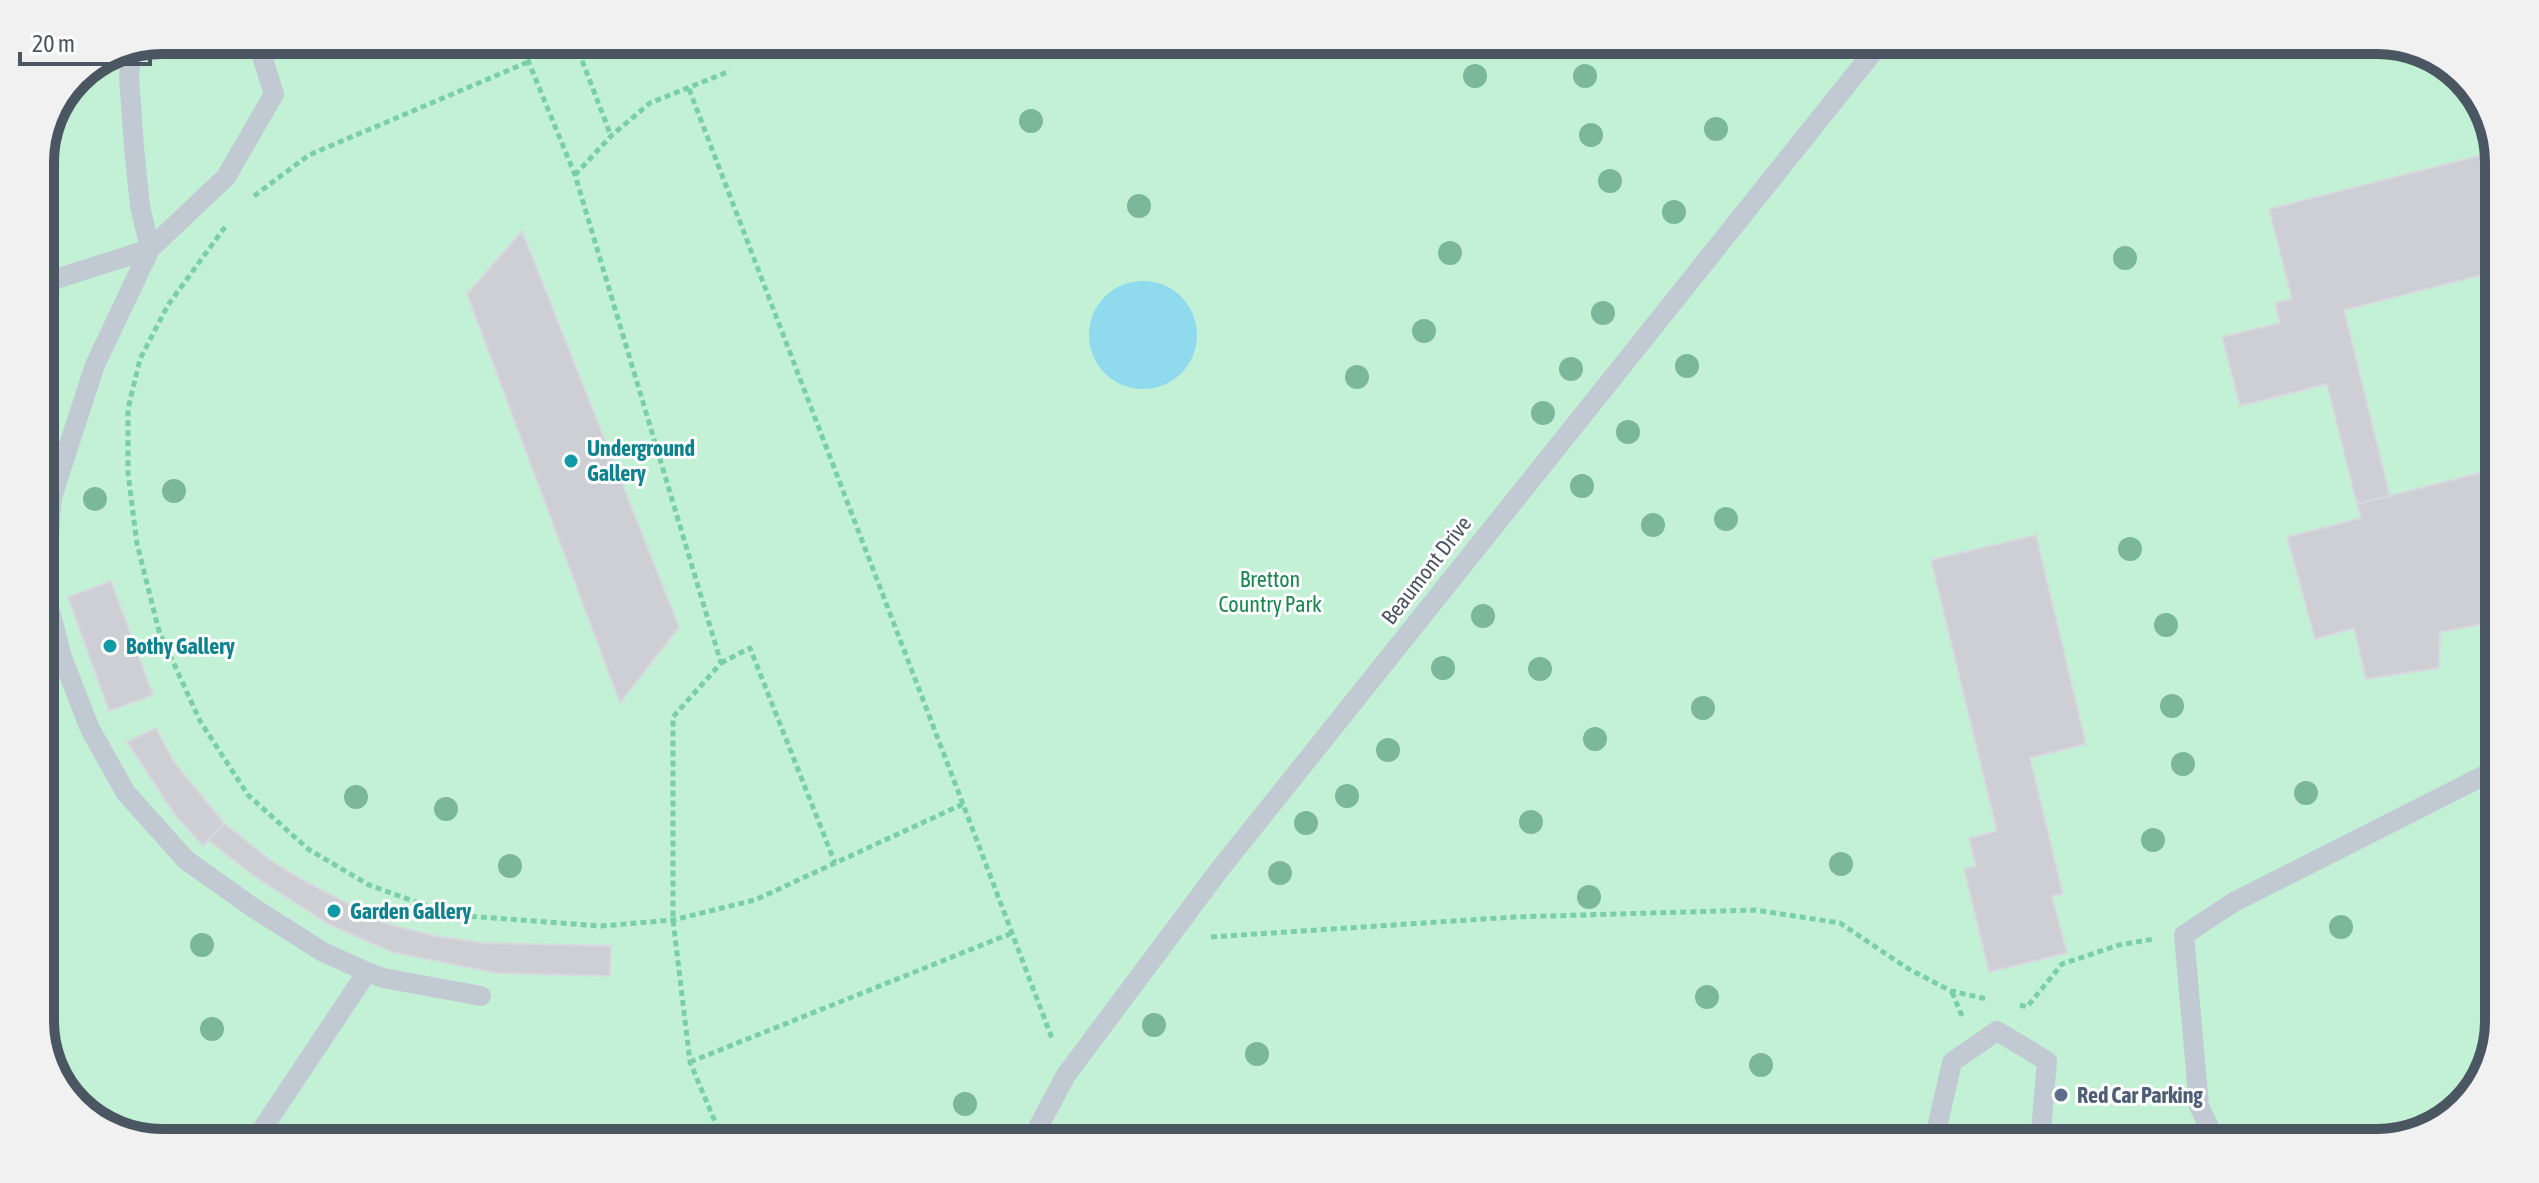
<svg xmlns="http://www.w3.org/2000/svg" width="2539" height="1183" font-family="'Asap Condensed',sans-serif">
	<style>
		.green { fill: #c3f1d5 }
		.water { fill: #90daee }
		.building { fill: #cdcfd5; stroke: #d7d9de; stroke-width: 2 }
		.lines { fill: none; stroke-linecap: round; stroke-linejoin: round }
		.path { stroke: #7ad0a6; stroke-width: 5; stroke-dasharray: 6 4; stroke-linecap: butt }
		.lane { stroke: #c1cad2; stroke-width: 20 }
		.tree { fill: #7bb799 }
		.culture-dot { fill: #0f9aa8; stroke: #fff; stroke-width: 3 }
		.service-dot { fill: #5c6f8a; stroke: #fff; stroke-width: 3 }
		.labels { text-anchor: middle; stroke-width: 6; stroke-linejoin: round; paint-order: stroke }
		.culture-label { font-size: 22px; font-weight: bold; fill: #0d838f; stroke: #fff; text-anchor: start }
		.street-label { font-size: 22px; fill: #4a5661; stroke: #fff }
		.park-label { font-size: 22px; fill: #17864f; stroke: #fff }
		.service-label { font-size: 22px; font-weight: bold; fill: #4e5e75; stroke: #fff; text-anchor: start }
		.rim { fill: none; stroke: #4a5661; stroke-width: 10 }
	</style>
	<rect width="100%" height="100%" fill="#f5f3f3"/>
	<path class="green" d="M162,40L2424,49L2478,94L2499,154L2490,1068L2445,1123L2378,1143L115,1134L65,1095L40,1030V154L76,75Z"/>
	<path class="water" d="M1089 335a54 54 0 1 1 108 0a54 54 0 1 1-108 0Z"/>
	<path class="building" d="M2498,151V271L2344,310L2390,496L2357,504L2327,384L2240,406L2222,337L2280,323L2275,303L2292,299L2269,209Z
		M522,231L679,627L620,703L467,294Z
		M2496,469L2494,622L2440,632L2439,668L2366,679L2354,628L2315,639L2287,537L2361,518L2357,504Z
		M2036,535L2086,744L2030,758L2063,894L2052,896L2067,953L1989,972L1964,869L1976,866L1969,838L1997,831L1931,560Z
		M111,581L153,695L109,711L68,597Z
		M156,728L174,762L224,823L203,846L175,815L127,742Z
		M224,823L270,860L299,878L384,923L435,936L483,943L611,946L610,976L497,973L392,952L330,925L254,876L208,840Z"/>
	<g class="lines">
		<path class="path" d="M520,41L575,175L721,663L673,717V920L690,1062L721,1136
			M575,42L611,136
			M689,89L963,804
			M575,175L611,136L650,103L730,71
			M254,196L309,155L528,62
			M225,227L168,305L140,359L128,409V473L137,544L159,631L200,721L248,795L308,849L369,885L452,915L601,926L673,920L755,900L963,804L1053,1041
			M721,663L750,648L835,863
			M1211,937L1514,917L1755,910L1840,923L1907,968L1951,991L1987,999
			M1952,992L1962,1016
			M2020,1005L2027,1007L2062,964L2119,945L2154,939
			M690,1062L1012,933"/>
		<path class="lane" d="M131,53L129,77L134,147L140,206L150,249L95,365L52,497L44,588L62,657L90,729L126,793L186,860L255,909L323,952L367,972L383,978L481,996
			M40,284L150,249L226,177L274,94L257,40
			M259,1134L367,972
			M1033,1137L1066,1075L1220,869L1877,47
			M1934,1141L1952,1062L1997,1031L2047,1061L2040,1142
			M2216,1142L2199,1106L2184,935L2234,902L2493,771"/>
	</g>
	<g class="tree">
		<circle cx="1475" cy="76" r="12"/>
		<circle cx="1585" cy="76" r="12"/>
		<circle cx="1031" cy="121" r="12"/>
		<circle cx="1716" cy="129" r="12"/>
		<circle cx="1591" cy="135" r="12"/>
		<circle cx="1610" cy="181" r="12"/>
		<circle cx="1139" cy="206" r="12"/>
		<circle cx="1674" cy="212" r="12"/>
		<circle cx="1450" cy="253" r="12"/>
		<circle cx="2125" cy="258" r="12"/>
		<circle cx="1603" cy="313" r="12"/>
		<circle cx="1424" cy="331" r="12"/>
		<circle cx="1687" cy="366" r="12"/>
		<circle cx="1571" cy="369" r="12"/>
		<circle cx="1357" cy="377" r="12"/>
		<circle cx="1543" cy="413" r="12"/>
		<circle cx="1628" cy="432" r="12"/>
		<circle cx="1582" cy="486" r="12"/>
		<circle cx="174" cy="491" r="12"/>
		<circle cx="95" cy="499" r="12"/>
		<circle cx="1726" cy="519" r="12"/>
		<circle cx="1653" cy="525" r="12"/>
		<circle cx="2130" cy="549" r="12"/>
		<circle cx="1483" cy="616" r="12"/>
		<circle cx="2166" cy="625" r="12"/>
		<circle cx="1443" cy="668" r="12"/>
		<circle cx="1540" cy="669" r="12"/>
		<circle cx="2172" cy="706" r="12"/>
		<circle cx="1703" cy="708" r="12"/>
		<circle cx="1595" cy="739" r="12"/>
		<circle cx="1388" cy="750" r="12"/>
		<circle cx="2183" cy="764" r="12"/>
		<circle cx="2306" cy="793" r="12"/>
		<circle cx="1347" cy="796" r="12"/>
		<circle cx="356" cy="797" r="12"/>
		<circle cx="446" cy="809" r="12"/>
		<circle cx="1531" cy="822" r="12"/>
		<circle cx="1306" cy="823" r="12"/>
		<circle cx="2153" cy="840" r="12"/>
		<circle cx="1841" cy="864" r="12"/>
		<circle cx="510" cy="866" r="12"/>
		<circle cx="1280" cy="873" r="12"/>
		<circle cx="1589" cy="897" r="12"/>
		<circle cx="2341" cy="927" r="12"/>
		<circle cx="202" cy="945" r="12"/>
		<circle cx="1707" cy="997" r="12"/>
		<circle cx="1154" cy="1025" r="12"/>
		<circle cx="212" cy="1029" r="12"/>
		<circle cx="1257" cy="1054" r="12"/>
		<circle cx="1761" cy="1065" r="12"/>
		<circle cx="965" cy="1104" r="12"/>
	</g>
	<g class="culture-dot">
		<circle cx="571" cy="461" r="8"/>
		<circle cx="110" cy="646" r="8"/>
		<circle cx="334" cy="911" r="8"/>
	</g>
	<circle class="service-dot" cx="2061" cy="1095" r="8"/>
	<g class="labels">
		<g class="culture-label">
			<text x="587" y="456">Underground<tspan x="587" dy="25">Gallery</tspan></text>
			<text x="126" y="654">Bothy Gallery</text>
			<text x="350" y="919">Garden Gallery</text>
		</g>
		<g class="street-label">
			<text transform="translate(1426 570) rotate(-52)" y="8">Beaumont Drive</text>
		</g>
		<g class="park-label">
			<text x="1270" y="587">Bretton<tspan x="1270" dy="25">Country Park</tspan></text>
		</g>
		<g class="service-label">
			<text x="2077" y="1103">Red Car Parking</text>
		</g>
	</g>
	<path d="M0 0H2539V1183H0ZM162 54H2377A108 108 0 0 1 2485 162V1021A108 108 0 0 1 2377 1129H162A108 108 0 0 1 54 1021V162A108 108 0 0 1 162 54Z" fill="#f1f1f2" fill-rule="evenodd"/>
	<path class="rim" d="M162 54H2377A108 108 0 0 1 2485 162V1021A108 108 0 0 1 2377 1129H162A108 108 0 0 1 54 1021V162A108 108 0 0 1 162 54Z"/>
	<path d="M20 52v12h130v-12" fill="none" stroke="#4a5661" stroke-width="4"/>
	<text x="32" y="52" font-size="24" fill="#4a5661" stroke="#ffffff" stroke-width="6" paint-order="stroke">20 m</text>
</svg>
